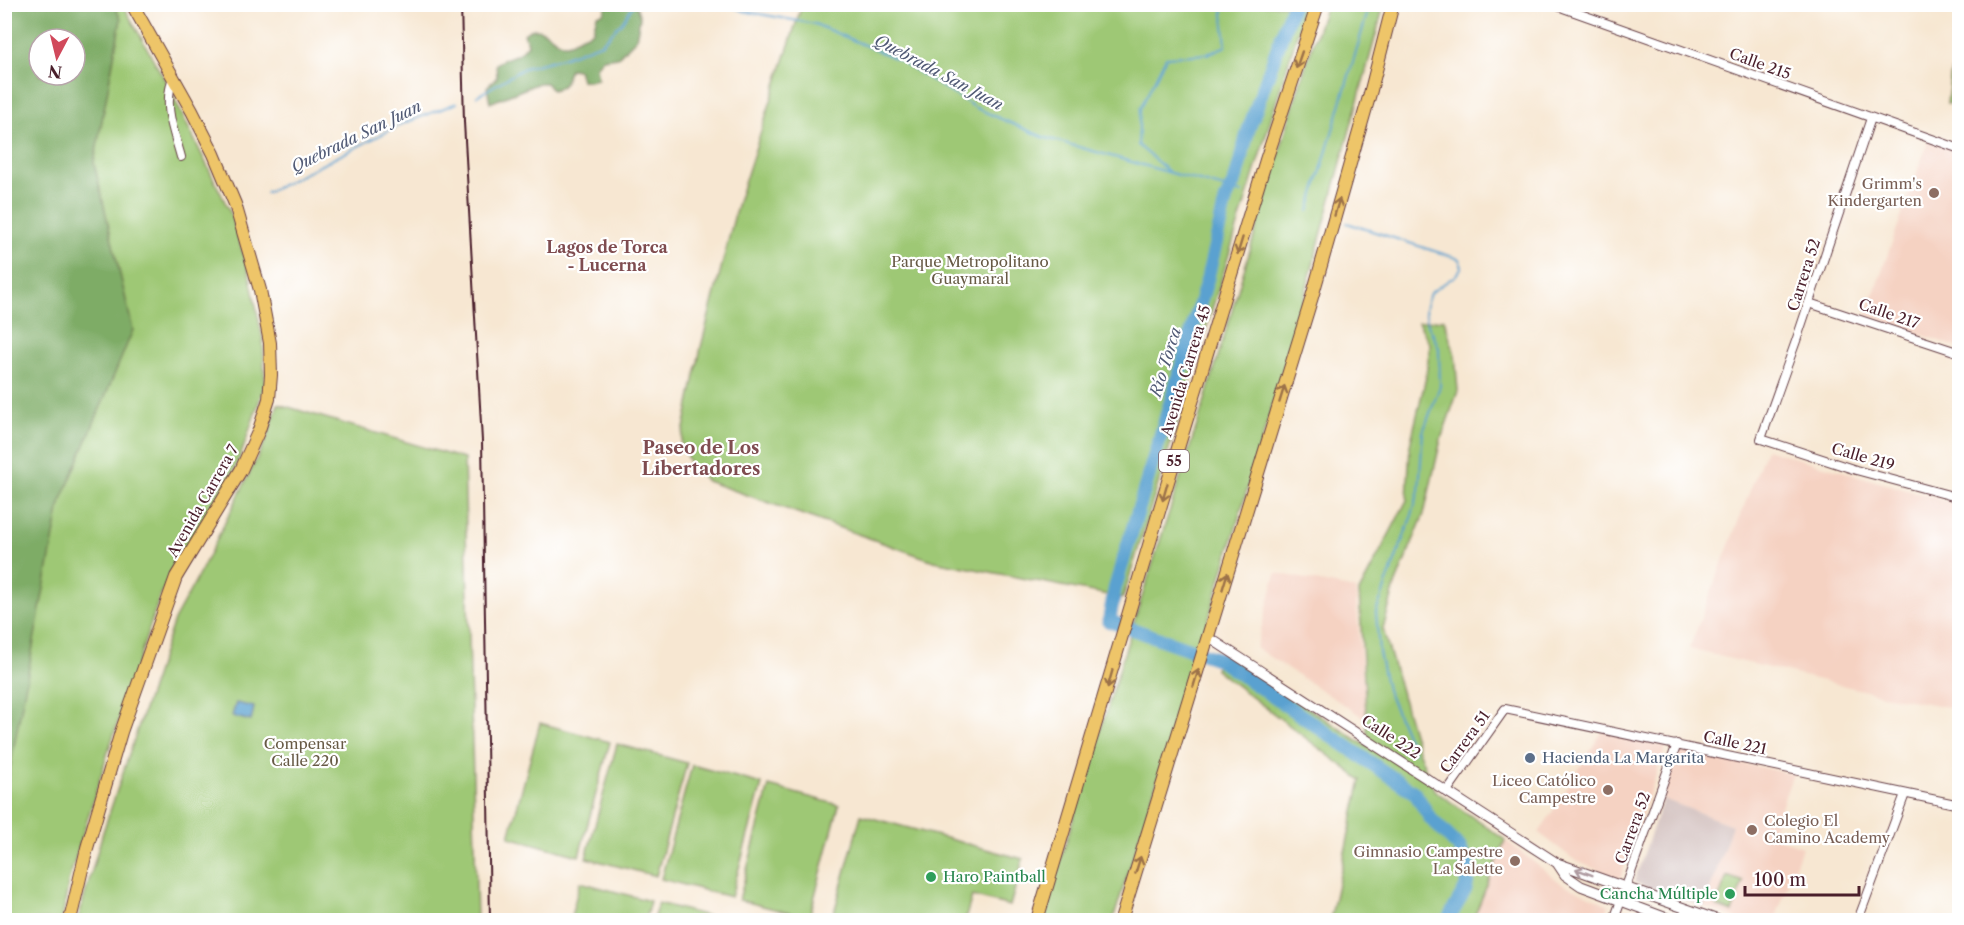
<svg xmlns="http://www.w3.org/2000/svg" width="1964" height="925" font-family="'Libre Caslon Text',serif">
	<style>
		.built { fill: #f5d2c2 }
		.industrial { fill: #d1bfbd }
		.green { fill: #9ec874; stroke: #747450; stroke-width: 1.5; fill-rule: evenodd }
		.forest { fill: #7eac66; stroke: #646648; stroke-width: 1.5; fill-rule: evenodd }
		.water { fill: #5aa1d0; stroke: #52607e; stroke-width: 1.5 }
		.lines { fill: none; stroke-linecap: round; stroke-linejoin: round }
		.stream { stroke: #5aa1d0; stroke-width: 2 }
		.river { stroke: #5aa1d0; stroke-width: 14 }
		.minor-casing { stroke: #643d44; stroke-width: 10 }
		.tertiary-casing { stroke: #643d44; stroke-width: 11 }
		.primary-casing { stroke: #643d44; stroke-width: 14 }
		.trunk-casing { stroke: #643d44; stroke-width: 14 }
		.minor { stroke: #fff; stroke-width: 8 }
		.tertiary { stroke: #fff; stroke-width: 9 }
		.primary { stroke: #eec569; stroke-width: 12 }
		.trunk { stroke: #eec569; stroke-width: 12 }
		.rail { stroke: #4a1f2b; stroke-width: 2 }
		.oneway { stroke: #9c724a }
		.oneway2 { stroke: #ae9aa0 }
		.education-dot { fill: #8d6e63; stroke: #fff; stroke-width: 2 }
		.service-dot { fill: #5c6f8a; stroke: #fff; stroke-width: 2 }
		.leisure-dot { fill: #2e9e5b; stroke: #fff; stroke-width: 2 }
		.labels { text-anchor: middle; stroke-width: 4.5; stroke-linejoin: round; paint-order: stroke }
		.shield { fill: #fff; stroke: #80626b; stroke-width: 1.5 }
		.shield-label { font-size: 14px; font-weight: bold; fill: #4a1f2b }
		.street-label { font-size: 15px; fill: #4a1f2b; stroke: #fff }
		.education-label { font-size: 15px; fill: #785e54; stroke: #fff; text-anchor: end }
		.park-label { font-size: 15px; fill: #675a45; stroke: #fff }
		.service-label { font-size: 15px; fill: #4e5e75; stroke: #fff; text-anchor: start }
		.leisure-label { font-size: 15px; fill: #27864d; stroke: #fff; text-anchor: start }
		.water-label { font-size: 16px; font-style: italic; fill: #515a75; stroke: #fff }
		.neighbourhood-label { font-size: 16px; font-weight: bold; fill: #7f4c50; stroke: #fff }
		.quarter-label { font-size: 18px; font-weight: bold; fill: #7f4c50; stroke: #fff }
	</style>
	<rect width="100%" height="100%" fill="#fff"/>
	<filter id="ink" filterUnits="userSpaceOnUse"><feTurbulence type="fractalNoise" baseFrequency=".0167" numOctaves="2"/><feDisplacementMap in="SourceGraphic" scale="12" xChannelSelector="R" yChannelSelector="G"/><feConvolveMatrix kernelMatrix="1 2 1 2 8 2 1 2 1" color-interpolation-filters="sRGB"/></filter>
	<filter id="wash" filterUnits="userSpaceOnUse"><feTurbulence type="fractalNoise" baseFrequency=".008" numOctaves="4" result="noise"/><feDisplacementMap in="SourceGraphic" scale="24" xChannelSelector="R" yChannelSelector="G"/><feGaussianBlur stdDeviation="1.35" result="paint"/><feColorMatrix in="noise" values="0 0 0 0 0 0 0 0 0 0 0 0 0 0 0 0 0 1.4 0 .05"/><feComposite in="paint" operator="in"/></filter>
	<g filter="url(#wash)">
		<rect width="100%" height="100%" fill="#f7e7d2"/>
		<path class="built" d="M1929,139L1959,150V348L1866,315Z
			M1766,449L1941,500L1959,503V709L1883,695L1689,649Z
			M1276,573L1355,589L1366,719L1256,648Z
			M1602,732L1666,746L1620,879L1576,861L1539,833Z
			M1679,750L1793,774L1771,835L1802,847L1775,920H1742L1704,907L1732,825L1663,799Z
			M1505,840L1561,883L1609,905L1604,920H1473Z
			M1629,909L1659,920H1618L1620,913L1624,910Z"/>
		<path class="industrial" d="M1663,799L1732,825L1704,907L1634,882Z"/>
		<path class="green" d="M5,5H123L166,82L230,212L249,272L263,340L265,384L243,449L231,478L179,557L159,599L109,749L69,879L62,920H5ZM39,39H75V75H39Z
			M802,5H1306L1123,598L934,561L707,481L690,464L681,443L701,347L738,202Z
			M1326,5H1384L1302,305L1211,611L1113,920H1042L1132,628L1205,400L1302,77Z
			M1951,71L1959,72V104L1947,103Z
			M1444,319L1455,355L1458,391L1441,439L1424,514L1395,585L1383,629L1418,750L1434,790L1505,840L1473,920H1330L1361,780L1215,669L1223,653L1368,747L1359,592L1407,500L1410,445L1426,377L1430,344L1418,322Z
			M278,404L464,459L477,920L78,919L103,832L174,620L202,569L267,438Z
			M540,723L610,742L579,856L509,837Z
			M617,744L687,763L656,876L586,858Z
			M692,765L762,784L731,897L661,879Z
			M769,786L839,805L809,918L739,900Z
			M861,815L1023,859L1010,906L972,896L965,920H832Z
			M1727,876L1743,882L1732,912L1716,906Z
			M580,882L650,901L645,920H570Z
			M658,903L723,920H653Z"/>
		<path class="forest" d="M5,4L114,5L121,19L94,163L133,330L60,504L5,794ZM39,39H75V75H39Z
			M606,5H636L640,18L636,39L618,57L603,59L596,67L598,79L589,81L581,80L578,70L570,69C564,82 568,86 552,90L546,83H539L490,103L487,87L497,77L496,64C508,54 517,60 528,44L524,34C543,18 554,46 567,44C571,43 576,39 580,37C585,34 588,35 593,31L597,15L604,13Z"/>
		<path class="water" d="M236,703L254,707L251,721L232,716Z"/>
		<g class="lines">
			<path class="stream" d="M728,4L743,11L815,24L897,59L976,108L1043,137L1242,193
				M477,96L524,68L565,57L602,43L622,22L634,4
				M1168,171L1138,145L1140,109L1166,57L1207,54L1226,46L1222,4
				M266,193L402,124L457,103
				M1309,211L1370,4
				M1347,223L1459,259L1462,267L1455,276L1430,293L1425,309L1428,325L1439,348L1440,386L1423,432L1419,490L1412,515L1376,612L1379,652L1387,690L1414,753"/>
			<path class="river" d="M1293,4L1248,131L1236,178L1226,199L1207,280L1115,588L1109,621L1218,659L1415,793L1430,818L1460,848L1469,870L1466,888L1448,920"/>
		</g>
	</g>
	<g filter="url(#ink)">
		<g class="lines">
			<defs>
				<path id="minor" d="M1552,4L1960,149
					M173,77C163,107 173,128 181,157
					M1871,118L1796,341L1761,439L1856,470L1960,498
					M1809,303L1960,353
					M1447,791L1505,709L1960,805
					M1614,920L1677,744
					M1858,920L1905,794"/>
				<path id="tertiary" d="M1208,637L1557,863L1718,920
					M1557,863L1565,875L1581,886L1672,920"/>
				<path id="primary" d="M70,920L87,848L121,732L176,577L241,470L259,430L269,399L271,375L270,343L260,290L235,204L214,154L192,111L132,4"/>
				<path id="trunk" d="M1037,920L1178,448L1266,160L1318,4
					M1121,920L1312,297L1371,90L1393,4"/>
			</defs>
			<use href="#minor" class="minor-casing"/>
			<use href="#tertiary" class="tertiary-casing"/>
			<use href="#primary" class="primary-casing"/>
			<use href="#trunk" class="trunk-casing"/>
			<use href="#minor" class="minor"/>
			<use href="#tertiary" class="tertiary"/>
			<use href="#primary" class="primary"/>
			<use href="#trunk" class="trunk"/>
			<path class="rail" d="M461,4L464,122L482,441L490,920"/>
		</g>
		<defs><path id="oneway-shaft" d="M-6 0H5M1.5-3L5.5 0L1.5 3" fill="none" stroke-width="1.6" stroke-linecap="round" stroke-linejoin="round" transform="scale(1.5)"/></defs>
		<g class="oneway">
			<use href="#oneway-shaft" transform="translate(1299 60) rotate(109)"/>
			<use href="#oneway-shaft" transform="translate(1337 207) rotate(-74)"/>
			<use href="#oneway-shaft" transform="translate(1240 246) rotate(107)"/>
			<use href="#oneway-shaft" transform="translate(1282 394) rotate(-73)"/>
			<use href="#oneway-shaft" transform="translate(1165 492) rotate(106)"/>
			<use href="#oneway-shaft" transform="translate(1225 581) rotate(-73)"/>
			<use href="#oneway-shaft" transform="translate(1196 678) rotate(-73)"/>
			<use href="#oneway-shaft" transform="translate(1110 679) rotate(106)"/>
			<use href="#oneway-shaft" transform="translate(1138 865) rotate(-73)"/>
		</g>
		<use class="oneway2" href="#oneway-shaft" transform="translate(1584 872) rotate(-159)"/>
	</g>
	<g class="education-dot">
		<circle cx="1934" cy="193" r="6"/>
		<circle cx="1608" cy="790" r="6"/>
		<circle cx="1752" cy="830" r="6"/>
		<circle cx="1515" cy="861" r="6"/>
	</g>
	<circle class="service-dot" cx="1530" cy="758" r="6"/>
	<g class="leisure-dot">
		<circle cx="931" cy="877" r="6"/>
		<circle cx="1730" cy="894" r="6"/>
	</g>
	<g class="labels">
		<rect class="shield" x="1159" y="450" width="30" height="22" rx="4.5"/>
		<g class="shield-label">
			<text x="1174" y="466">55</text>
		</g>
		<g class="street-label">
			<text transform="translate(1760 64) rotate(20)" y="5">Calle 215</text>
			<text transform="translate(1804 275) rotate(-72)" y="5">Carrera 52</text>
			<text transform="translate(1889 314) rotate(19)" y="5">Calle 217</text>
			<text transform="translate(1186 371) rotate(-73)" y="5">Avenida Carrera 45</text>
			<text transform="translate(1863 457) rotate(16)" y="5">Calle 219</text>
			<text transform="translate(203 501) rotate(-60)" y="5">Avenida Carrera 7</text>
			<text transform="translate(1391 737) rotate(33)" y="5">Calle 222</text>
			<text transform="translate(1465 742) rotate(-54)" y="5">Carrera 51</text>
			<text transform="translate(1735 743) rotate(12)" y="5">Calle 221</text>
			<text transform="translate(1633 828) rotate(-70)" y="5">Carrera 52</text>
		</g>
		<g class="education-label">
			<text x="1922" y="189">Grimm's<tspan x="1922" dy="17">Kindergarten</tspan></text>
			<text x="1596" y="786">Liceo Católico<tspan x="1596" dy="17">Campestre</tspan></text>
			<text x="1764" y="826" text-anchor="start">Colegio El<tspan x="1764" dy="17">Camino Academy</tspan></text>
			<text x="1503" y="857">Gimnasio Campestre<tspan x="1503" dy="17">La Salette</tspan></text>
		</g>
		<g class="park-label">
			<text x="970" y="267">Parque Metropolitano<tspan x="970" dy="17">Guaymaral</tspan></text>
			<text x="305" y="749">Compensar<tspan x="305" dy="17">Calle 220</tspan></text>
		</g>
		<g class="service-label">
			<text x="1542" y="763">Hacienda La Margarita</text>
		</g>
		<g class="leisure-label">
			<text x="943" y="882">Haro Paintball</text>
			<text x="1718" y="899" text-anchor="end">Cancha Múltiple</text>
		</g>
		<g class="water-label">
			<text transform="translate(939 72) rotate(28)" y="6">Quebrada San Juan</text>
			<text transform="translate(356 136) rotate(-26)" y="6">Quebrada San Juan</text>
			<text transform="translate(1165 362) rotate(-73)" y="6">Río Torca</text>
		</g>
		<g class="neighbourhood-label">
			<text x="607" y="253">Lagos de Torca<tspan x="607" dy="18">- Lucerna</tspan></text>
		</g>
		<g class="quarter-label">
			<text x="701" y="454">Paseo de Los<tspan x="701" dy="21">Libertadores</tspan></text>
		</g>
	</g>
	<rect width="1964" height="925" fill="none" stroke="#fff" stroke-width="24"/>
	<g transform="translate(57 57) rotate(187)"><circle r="28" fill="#ffffff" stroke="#b7a5aa" stroke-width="1.5"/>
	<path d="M0-4.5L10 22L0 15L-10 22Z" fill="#d1495b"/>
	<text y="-9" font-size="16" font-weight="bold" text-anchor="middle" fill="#4a1f2b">N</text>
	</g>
	<path d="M1745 886v9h114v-9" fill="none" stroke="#4a1f2b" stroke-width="3"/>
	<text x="1754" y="886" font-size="18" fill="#4a1f2b" stroke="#ffffff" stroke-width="4.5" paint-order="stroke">100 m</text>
</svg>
